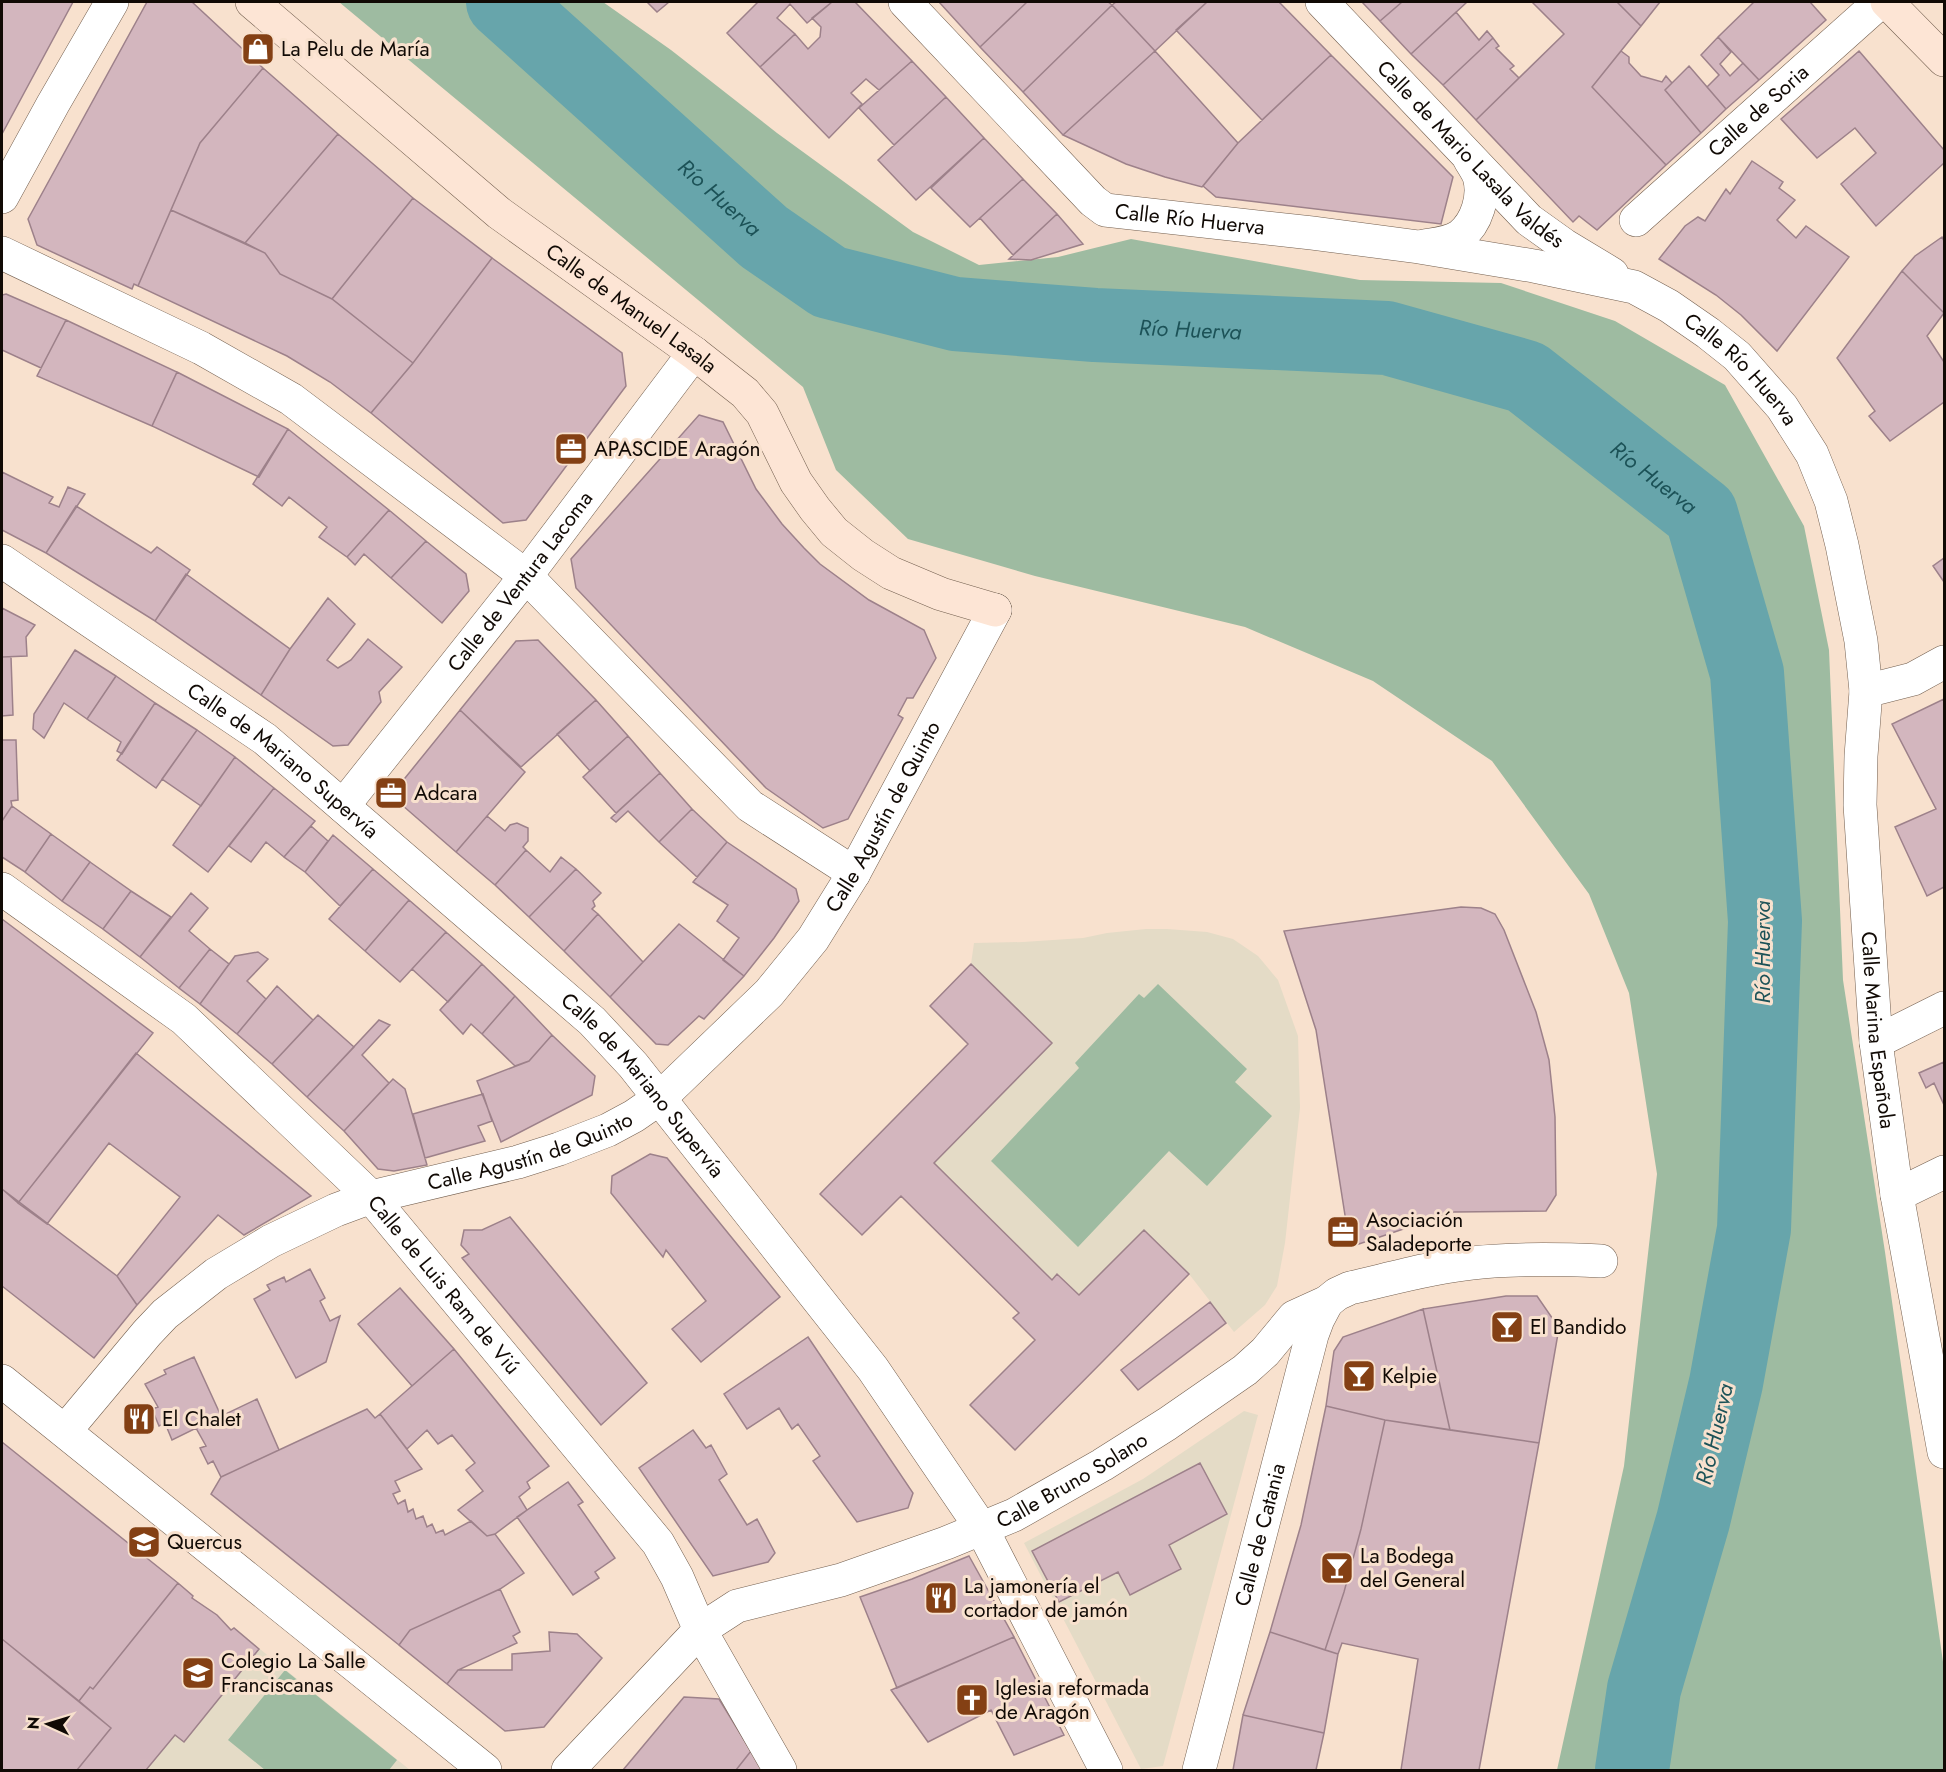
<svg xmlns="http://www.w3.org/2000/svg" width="1946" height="1772" font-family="Jost,sans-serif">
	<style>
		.education { fill: #e4dbc6 }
		.green { fill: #9ebba1 }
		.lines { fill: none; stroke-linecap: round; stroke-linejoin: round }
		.river { stroke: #67a5ab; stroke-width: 74 }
		.building { fill: #d3b6be; stroke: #9d818a; stroke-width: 1.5 }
		.street-casing { stroke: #735f4f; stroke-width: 34 }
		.secondary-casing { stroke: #735f4f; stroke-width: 34 }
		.street { stroke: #fff; stroke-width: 33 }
		.secondary { stroke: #fde5d5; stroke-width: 33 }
		.labels { text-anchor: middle; stroke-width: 6; stroke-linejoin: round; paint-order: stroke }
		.poi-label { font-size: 21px; fill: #110a05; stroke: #f8e1ce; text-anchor: start }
		.street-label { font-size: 21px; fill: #110a05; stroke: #f8e1ce }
		.water-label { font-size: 22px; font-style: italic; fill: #1c5257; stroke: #f8e1ce }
	</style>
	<rect width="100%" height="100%" fill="#f8e1ce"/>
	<path class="education" d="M1146,929H1167L1207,932L1233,939L1258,956L1278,980L1298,1036L1300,1108L1285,1243L1277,1286L1265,1305L1234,1332L1189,1274L1144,1230L1079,1295L1058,1274L1052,1280L934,1163L1051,1043L971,964L974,943L1023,942L1083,938L1107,933Z
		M1244,1411L1258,1415L1163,1766L1141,1769L1024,1543L1143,1479Z
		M178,1583L193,1596L192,1598L217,1615L231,1630L234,1628L410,1770H77L111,1728Z"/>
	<path class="green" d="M339,2H603L671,50L777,133L913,232L979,265L1058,257L1131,239L1360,280L1501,283L1615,321L1725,385L1804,526L1829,650L1843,980L1885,1252L1944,1669V1770H1557L1624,1466L1657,1174L1629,993L1589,894L1492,761L1373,681L1245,627L1035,576L908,539L836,470L803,387Z
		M1158,984L1247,1069L1235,1082L1272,1116L1207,1186L1169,1151L1078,1247L991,1161L1079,1068L1075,1063L1139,994L1144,998Z
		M285,1670L397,1760L389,1770H265L228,1740Z"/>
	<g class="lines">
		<path class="river" id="s1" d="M503,2L764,237L829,282L955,314L1095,325L1387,338L1526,377L1701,514L1747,673L1765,921L1754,1229L1726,1383L1693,1521L1644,1689L1632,1770"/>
	</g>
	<path class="building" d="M2,2H73L2,134Z
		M147,2H192L263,68L200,143L138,286L134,284L132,289L37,245L28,219Z
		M647,2H669L657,12Z
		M758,2H832L807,23L790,4L777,18L795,34L760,67L727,33Z
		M832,2H855L912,61L879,90L866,79L851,93L862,104L829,138L760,67L795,34L808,49L820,37L821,27L812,18Z
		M939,2H1027L980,47Z
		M1027,2H1108L1112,5L1023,92L980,47Z
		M1116,2H1207L1155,51L1112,5Z
		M1207,2H1279L1331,55L1262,120L1176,30Z
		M1362,2H1402L1380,21Z
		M1402,2H1467L1411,54L1380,21Z
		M1532,2H1617L1641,26L1592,87L1666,165L1597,230L1579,216L1573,222L1476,120L1564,34Z
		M1617,2H1660L1641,26Z
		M1754,2H1810L1826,20L1759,80L1718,37Z
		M1112,5L1155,51L1063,135L1023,92Z
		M1456,12L1479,40L1487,31L1493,38L1443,85L1411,54Z
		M1718,37L1731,52L1720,64L1730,76L1743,63L1759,80L1726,109L1707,87L1719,75L1701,55Z
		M1493,38L1499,46L1496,48L1514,66L1510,69L1519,78L1476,120L1443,85Z
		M1155,51L1238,143L1202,187L1165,177L1126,164L1063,135Z
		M1621,51L1629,57V63L1641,76L1662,82L1666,76L1672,83L1665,90L1701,133L1666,165L1592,87Z
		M1859,51L1944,150V163L1876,226L1841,184L1876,153L1855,128L1817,158L1781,119Z
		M1331,55L1453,177L1441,224L1216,197L1203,186L1238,143Z
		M912,61L946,97L894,145L859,108Z
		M1689,66L1726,109L1701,133L1665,90Z
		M263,68L338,134L245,243L171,210L200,143Z
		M946,97L984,138L916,200L878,160Z
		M338,134L413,198L332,299L280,274L265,253L245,243Z
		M984,138L1023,179L970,227L931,188Z
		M1752,161L1783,182L1779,188L1795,200L1777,220L1796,238L1806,226L1849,257L1777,351L1741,315L1716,295L1659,259L1685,226L1698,217L1705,221L1726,189L1730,194Z
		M1023,179L1057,214L1013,255L980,218Z
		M413,198L492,258L413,363L332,299Z
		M171,210L265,253L280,274L332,299L413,363L371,413L330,382L287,356L138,286Z
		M1057,214L1083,244L1031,260L1009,259Z
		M1942,237L1944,241V313L1902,271L1915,256Z
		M492,258L622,353L626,386L526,520L503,523L371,413L413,363Z
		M1902,271L1944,313L1927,336L1944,362V402L1890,441L1869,416L1875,411L1837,358Z
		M6,294L66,320L41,368L2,350V295Z
		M66,320L177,372L152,426L37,376Z
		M177,372L288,429L259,477L152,426Z
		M699,415L723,422L756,489L782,524L804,548L820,564L869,600L924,630L936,658L913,698H907L898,715L903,718L848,819L823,828L766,788L576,588L571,559Z
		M288,429L389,510L347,557L319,537L327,527L289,497L282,506L253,484Z
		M2,472L53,497L49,503L59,507L68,487L85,494L46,553L2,530Z
		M76,506L151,553L157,547L190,570L155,621L46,553Z
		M389,510L426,541L391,578L364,554L355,565L347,557Z
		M426,541L466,574L469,591L442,623L391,578Z
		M1944,558V582L1933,566Z
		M186,574L290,649L261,695L155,621Z
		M328,598L355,624L327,660L338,668L351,660L368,639L402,667L379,692L381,702L348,745L333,746L261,695L290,649Z
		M2,608L35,625L26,637L27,656L2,657Z
		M538,640L596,700L521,767L460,710L516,641Z
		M75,650L116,676L87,719L64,703L44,738L33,729L34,714Z
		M2,657H11L13,715L2,716Z
		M116,676L155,703L122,754L117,751L121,742L87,719Z
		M1944,699V887L1927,896L1895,827L1936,809L1892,724Z
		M596,700L628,736L590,771L557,734Z
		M155,703L197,730L156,788L117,760Z
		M460,710L525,772L456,852L402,805L401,783Z
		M197,730L235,757L201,806L162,779Z
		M628,736L660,773L616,813L583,777Z
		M2,740H16L18,800L11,801L12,806L2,821Z
		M235,757L274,788L208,872L173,845Z
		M660,773L692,809L659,842L628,811L616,822L611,818Z
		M274,788L315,821L284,857L266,842L251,862L229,846Z
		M12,806L51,834L25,872L2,857V821Z
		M692,809L727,842L697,877L659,842Z
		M487,816L505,831L510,825L517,823L528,828V841L523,847L526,850L495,885L456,852Z
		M311,826L328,841L305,872L284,857Z
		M51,834L90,862L62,901L25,872Z
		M333,835L373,869L340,906L305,872Z
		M727,842L796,889L799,901L774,938L744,976L723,960L739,938L717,921L728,905L693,882Z
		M526,850L550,872L561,857L576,869L529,917L495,885Z
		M90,862L131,891L103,929L62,901Z
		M373,869L409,900L365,951L329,919Z
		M576,869L601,893L593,901L595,906L592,909L598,914L564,951L529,917Z
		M131,891L171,917L140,957L103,929Z
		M191,893L208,908L189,931L210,949L179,988L140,957Z
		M409,900L446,932L400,982L365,951Z
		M1461,907L1481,908L1495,914L1504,930L1536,1012L1549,1060L1555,1117L1556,1195L1546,1211L1454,1212L1350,1247L1316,1030L1284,931Z
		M598,914L643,962L610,997L564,951Z
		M2,919L153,1033L18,1203L2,1189Z
		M679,924L744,976L704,1019L699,1016L668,1045L656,1044L610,997Z
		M446,932L482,964L448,1002L412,969Z
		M210,949L229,964L200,1004L179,988Z
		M258,952L268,959L247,981L266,999L237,1034L200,1004L235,956Z
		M482,964L515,996L482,1034L471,1024L463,1034L440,1010Z
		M971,964L1052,1043L934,1163L1052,1280L1057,1274L1079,1295L1144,1230L1189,1274L1015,1450L970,1405L1035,1340L1013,1318L1019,1313L901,1196L862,1235L820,1194L968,1044L930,1006Z
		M277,986L313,1020L272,1064L237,1034Z
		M515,996L552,1035L529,1061L515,1066L482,1034Z
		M318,1015L354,1047L307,1097L272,1064Z
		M379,1020L390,1025L362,1055L389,1083L344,1131L307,1097Z
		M552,1035L595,1076L592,1095L501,1142L477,1081L529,1061Z
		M136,1053L311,1196L244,1235L218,1215L137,1305L117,1276L180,1197L109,1143L47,1224L18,1203Z
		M1944,1062V1105L1934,1083L1926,1088L1919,1073Z
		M393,1079L405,1089L427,1165L394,1171L378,1169L344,1131Z
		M483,1094L492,1121L478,1126L485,1141L425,1158L413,1114Z
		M650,1154L667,1158L780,1297L701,1362L672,1329L706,1301L666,1250L663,1257L611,1193L612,1176Z
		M2,1189L117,1276L137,1305L94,1358L2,1286Z
		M510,1217L647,1383L601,1425L462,1258L469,1254L461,1245L464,1230H482Z
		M310,1269L325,1298L320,1301L330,1321L340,1316L326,1362L296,1378L254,1299L270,1290L267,1285L284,1277L286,1282Z
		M400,1288L454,1349L412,1386L358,1324Z
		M1506,1296H1537L1559,1328L1539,1443L1450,1430L1423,1309Z
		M1210,1302L1226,1323L1138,1390L1121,1370Z
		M1423,1309L1450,1430L1385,1420L1326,1406L1334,1351L1343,1337Z
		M808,1337L913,1493L908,1508L857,1522L813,1461L820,1456L798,1424L792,1429L779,1408L747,1429L724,1394Z
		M454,1349L549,1466L527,1482L530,1488L519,1497L527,1510L495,1534L487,1536L458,1510L483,1491L466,1470L475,1463L452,1435L438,1444L427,1430L407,1449L380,1414Z
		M194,1357L221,1416L172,1440L165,1423L159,1426L152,1409L158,1407L145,1384L166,1374L164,1370Z
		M257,1399L279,1450L221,1477L213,1461L208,1464L200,1448L206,1446L196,1428Z
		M1326,1406L1385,1420L1361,1529L1344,1592L1325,1650L1270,1632L1301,1525Z
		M367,1409L375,1418L380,1414L422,1469L395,1481L400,1491L393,1494L398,1504L405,1500L408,1512L413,1509L416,1519L423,1516L427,1527L432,1524L436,1533L443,1530L445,1535L471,1521L487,1536L495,1534L524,1573L500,1589L410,1630L399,1645L211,1494L221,1477Z
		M1385,1420L1539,1443L1479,1770H1401L1418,1659L1342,1643L1338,1654L1325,1650L1344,1592L1361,1529Z
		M693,1430L706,1448L711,1445L727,1474L719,1480L747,1525L757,1519L775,1553L768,1562L713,1576L639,1468Z
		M2,1442L178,1583L93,1689L90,1687L79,1701L2,1639Z
		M1200,1463L1227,1514L1169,1545L1181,1569L1130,1595L1118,1572L1059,1602L1032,1551Z
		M568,1482L583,1502L578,1505L615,1558L595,1572L599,1578L573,1595L517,1517Z
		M969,1556L1014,1637L897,1688L860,1597L912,1579Z
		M178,1583L193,1596L192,1598L217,1615L231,1630L234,1628L259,1649L184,1742L175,1735L146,1770H77L111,1728L79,1701L90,1687L93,1689Z
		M500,1589L520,1632L513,1636L517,1643L458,1670L447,1684L399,1645L410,1630Z
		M549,1632L577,1634L602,1658L544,1727L505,1731L447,1684L458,1670H512V1654L550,1651Z
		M1270,1632L1338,1654L1324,1733L1243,1715Z
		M1014,1637L1064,1735L1014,1755L991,1710L928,1742L891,1690Z
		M2,1639L111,1728L77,1770H2Z
		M684,1697L719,1699L751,1751L736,1770H623Z
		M1243,1715L1324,1733L1316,1770H1233Z
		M751,1751L765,1770H736Z"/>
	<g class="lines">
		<defs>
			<g id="street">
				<path id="s2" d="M905,2L1093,201L1105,210L1312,233L1419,247L1534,266L1634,287L1669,306L1708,333L1737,356L1782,407L1812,454L1831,501L1842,545L1861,641L1866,691"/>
				<path id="s3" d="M1322,2L1529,220L1564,245L1612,274"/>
				<path d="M2,197L53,104L112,2"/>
				<path id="s4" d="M1636,220L1880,2"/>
				<path d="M1424,246C1436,244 1450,243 1460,236C1477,223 1485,196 1479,176C1477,171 1473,165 1470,160"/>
				<path d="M2,253L201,348L291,399L526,576L750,806L854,873"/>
				<path id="s5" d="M2,561L265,739L592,1021L633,1065L873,1369L982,1529L1106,1770"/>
				<path id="s6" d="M1944,662L1913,679L1866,691L1861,756L1860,805L1876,1042L1897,1195L1944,1452"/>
				<path id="s7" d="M343,806L526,576L694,353"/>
				<path id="s8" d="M2,889L184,1019L371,1197L658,1543L677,1577L700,1630L780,1770"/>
				<path d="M1876,1042L1944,1008"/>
				<path d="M1897,1195L1944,1172"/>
				<path d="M2,1381L485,1770"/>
				<path id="s9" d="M65,1431L147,1333L165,1314L216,1274L271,1241L336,1210L371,1197L518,1162L559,1149L608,1130L634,1116L660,1098L769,993L813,939L854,873L995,610"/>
				<path id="s10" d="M568,1770L700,1630L737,1606L841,1580L946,1543L1014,1515L1102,1465L1167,1424L1245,1370L1265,1352L1294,1317L1327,1302L1337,1294L1350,1288C1390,1279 1431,1267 1472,1263C1515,1258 1558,1259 1601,1261"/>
				<path id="s11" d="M1199,1770L1312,1335L1318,1319L1327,1302"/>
			</g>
			<g id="secondary">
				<path id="s12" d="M252,2L499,213L694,353L745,393L762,413L796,482L815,509L834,532L863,555L891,573L941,594L995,610"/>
				<path d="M1887,2L1944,60"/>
			</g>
		</defs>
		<use href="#street" class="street-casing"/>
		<use href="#secondary" class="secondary-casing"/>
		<use href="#street" class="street"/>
		<use href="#secondary" class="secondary"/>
	</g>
	<defs>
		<symbol id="shop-square" viewBox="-11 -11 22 22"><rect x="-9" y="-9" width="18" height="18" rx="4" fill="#844014" stroke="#f8e1ce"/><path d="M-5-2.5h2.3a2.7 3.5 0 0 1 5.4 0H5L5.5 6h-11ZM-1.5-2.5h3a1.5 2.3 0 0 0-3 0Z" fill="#fff"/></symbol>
		<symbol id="office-square" viewBox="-11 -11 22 22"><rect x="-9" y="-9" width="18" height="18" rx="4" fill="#844014" stroke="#f8e1ce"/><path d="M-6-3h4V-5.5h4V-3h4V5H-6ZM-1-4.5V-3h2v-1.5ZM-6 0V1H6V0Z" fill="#fff"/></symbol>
		<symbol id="bar-square" viewBox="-11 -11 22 22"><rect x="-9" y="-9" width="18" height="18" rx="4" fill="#844014" stroke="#f8e1ce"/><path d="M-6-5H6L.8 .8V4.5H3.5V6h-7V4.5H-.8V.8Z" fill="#fff"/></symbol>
		<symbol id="restaurant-square" viewBox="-11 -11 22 22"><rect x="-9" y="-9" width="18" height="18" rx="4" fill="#844014" stroke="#f8e1ce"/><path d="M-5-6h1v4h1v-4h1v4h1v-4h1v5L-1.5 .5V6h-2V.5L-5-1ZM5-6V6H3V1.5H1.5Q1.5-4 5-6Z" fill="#fff"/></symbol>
		<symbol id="school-square" viewBox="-11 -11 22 22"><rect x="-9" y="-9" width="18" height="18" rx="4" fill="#844014" stroke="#f8e1ce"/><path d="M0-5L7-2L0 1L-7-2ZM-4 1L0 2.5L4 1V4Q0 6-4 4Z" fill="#fff"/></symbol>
		<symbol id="church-square" viewBox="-11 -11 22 22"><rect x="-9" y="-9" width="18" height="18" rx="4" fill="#844014" stroke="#f8e1ce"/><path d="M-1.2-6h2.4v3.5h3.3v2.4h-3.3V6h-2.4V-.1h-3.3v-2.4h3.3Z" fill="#fff"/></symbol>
	</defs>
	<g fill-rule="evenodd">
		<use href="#shop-square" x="239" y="30" width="38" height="38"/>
		<use href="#office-square" x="552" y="430" width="38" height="38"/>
		<use href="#office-square" x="372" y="774" width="38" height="38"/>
		<use href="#office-square" x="1324" y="1213" width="38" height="38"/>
		<use href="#bar-square" x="1488" y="1308" width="38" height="38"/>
		<use href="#bar-square" x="1340" y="1357" width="38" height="38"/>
		<use href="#restaurant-square" x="120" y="1400" width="38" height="38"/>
		<use href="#school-square" x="125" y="1523" width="38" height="38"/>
		<use href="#bar-square" x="1318" y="1549" width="38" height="38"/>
		<use href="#restaurant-square" x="922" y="1579" width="38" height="38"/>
		<use href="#school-square" x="179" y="1654" width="38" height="38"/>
		<use href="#church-square" x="953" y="1681" width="38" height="38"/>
	</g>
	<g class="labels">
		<g class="poi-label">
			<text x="281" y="56">La Pelu de María</text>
			<text x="594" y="456">APASCIDE Aragón</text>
			<text x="414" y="800">Adcara</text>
			<text x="1366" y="1227">Asociación<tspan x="1366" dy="24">Saladeporte</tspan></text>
			<text x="1530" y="1334">El Bandido</text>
			<text x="1382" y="1383">Kelpie</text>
			<text x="162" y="1426">El Chalet</text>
			<text x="167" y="1549">Quercus</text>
			<text x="1360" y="1563">La Bodega<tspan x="1360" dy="24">del General</tspan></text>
			<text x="964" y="1593">La jamonería el<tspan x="964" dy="24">cortador de jamón</tspan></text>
			<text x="221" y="1668">Colegio La Salle<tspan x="221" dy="24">Franciscanas</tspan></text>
			<text x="995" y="1695">Iglesia reformada<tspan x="995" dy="24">de Aragón</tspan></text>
		</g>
		<g class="street-label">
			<text dy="7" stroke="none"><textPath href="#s4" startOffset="164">Calle de Soria</textPath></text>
			<text dy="7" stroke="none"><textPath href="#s3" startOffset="213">Calle de Mario Lasala Valdés</textPath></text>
			<text dy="7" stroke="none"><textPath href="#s2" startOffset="374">Calle Río Huerva</textPath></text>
			<text dy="7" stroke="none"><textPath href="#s12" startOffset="488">Calle de Manuel Lasala</textPath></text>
			<text dy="7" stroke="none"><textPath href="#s2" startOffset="960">Calle Río Huerva</textPath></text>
			<text dy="7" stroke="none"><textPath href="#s7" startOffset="286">Calle de Ventura Lacoma</textPath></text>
			<text dy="7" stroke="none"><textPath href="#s5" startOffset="345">Calle de Mariano Supervía</textPath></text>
			<text dy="7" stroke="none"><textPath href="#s9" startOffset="1062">Calle Agustín de Quinto</textPath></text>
			<text dy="7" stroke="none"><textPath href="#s6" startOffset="424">Calle Marina Española</textPath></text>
			<text dy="7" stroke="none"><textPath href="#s5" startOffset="831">Calle de Mariano Supervía</textPath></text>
			<text dy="7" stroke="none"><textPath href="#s9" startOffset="558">Calle Agustín de Quinto</textPath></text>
			<text dy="7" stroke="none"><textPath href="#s8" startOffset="596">Calle de Luis Ram de Viú</textPath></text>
			<text dy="7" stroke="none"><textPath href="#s10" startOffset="596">Calle Bruno Solano</textPath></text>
			<text dy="7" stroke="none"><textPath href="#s11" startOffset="243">Calle de Catania</textPath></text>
		</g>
		<g class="water-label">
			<text dy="8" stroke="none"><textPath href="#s1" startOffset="292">Río Huerva</textPath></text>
			<text dy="8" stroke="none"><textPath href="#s1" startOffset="796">Río Huerva</textPath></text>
			<text dy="8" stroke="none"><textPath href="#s1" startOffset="1300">Río Huerva</textPath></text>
			<text transform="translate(1762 952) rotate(-90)" y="8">Río Huerva</text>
			<text transform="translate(1714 1434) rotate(-77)" y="8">Río Huerva</text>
		</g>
	</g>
	<rect width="1946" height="1772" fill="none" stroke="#110a05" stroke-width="6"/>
	<g transform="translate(48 1724) rotate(274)" stroke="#f8e1ce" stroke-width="4.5" paint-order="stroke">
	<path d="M0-4.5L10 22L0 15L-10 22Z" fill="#110a05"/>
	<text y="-9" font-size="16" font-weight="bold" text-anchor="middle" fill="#110a05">N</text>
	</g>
</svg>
